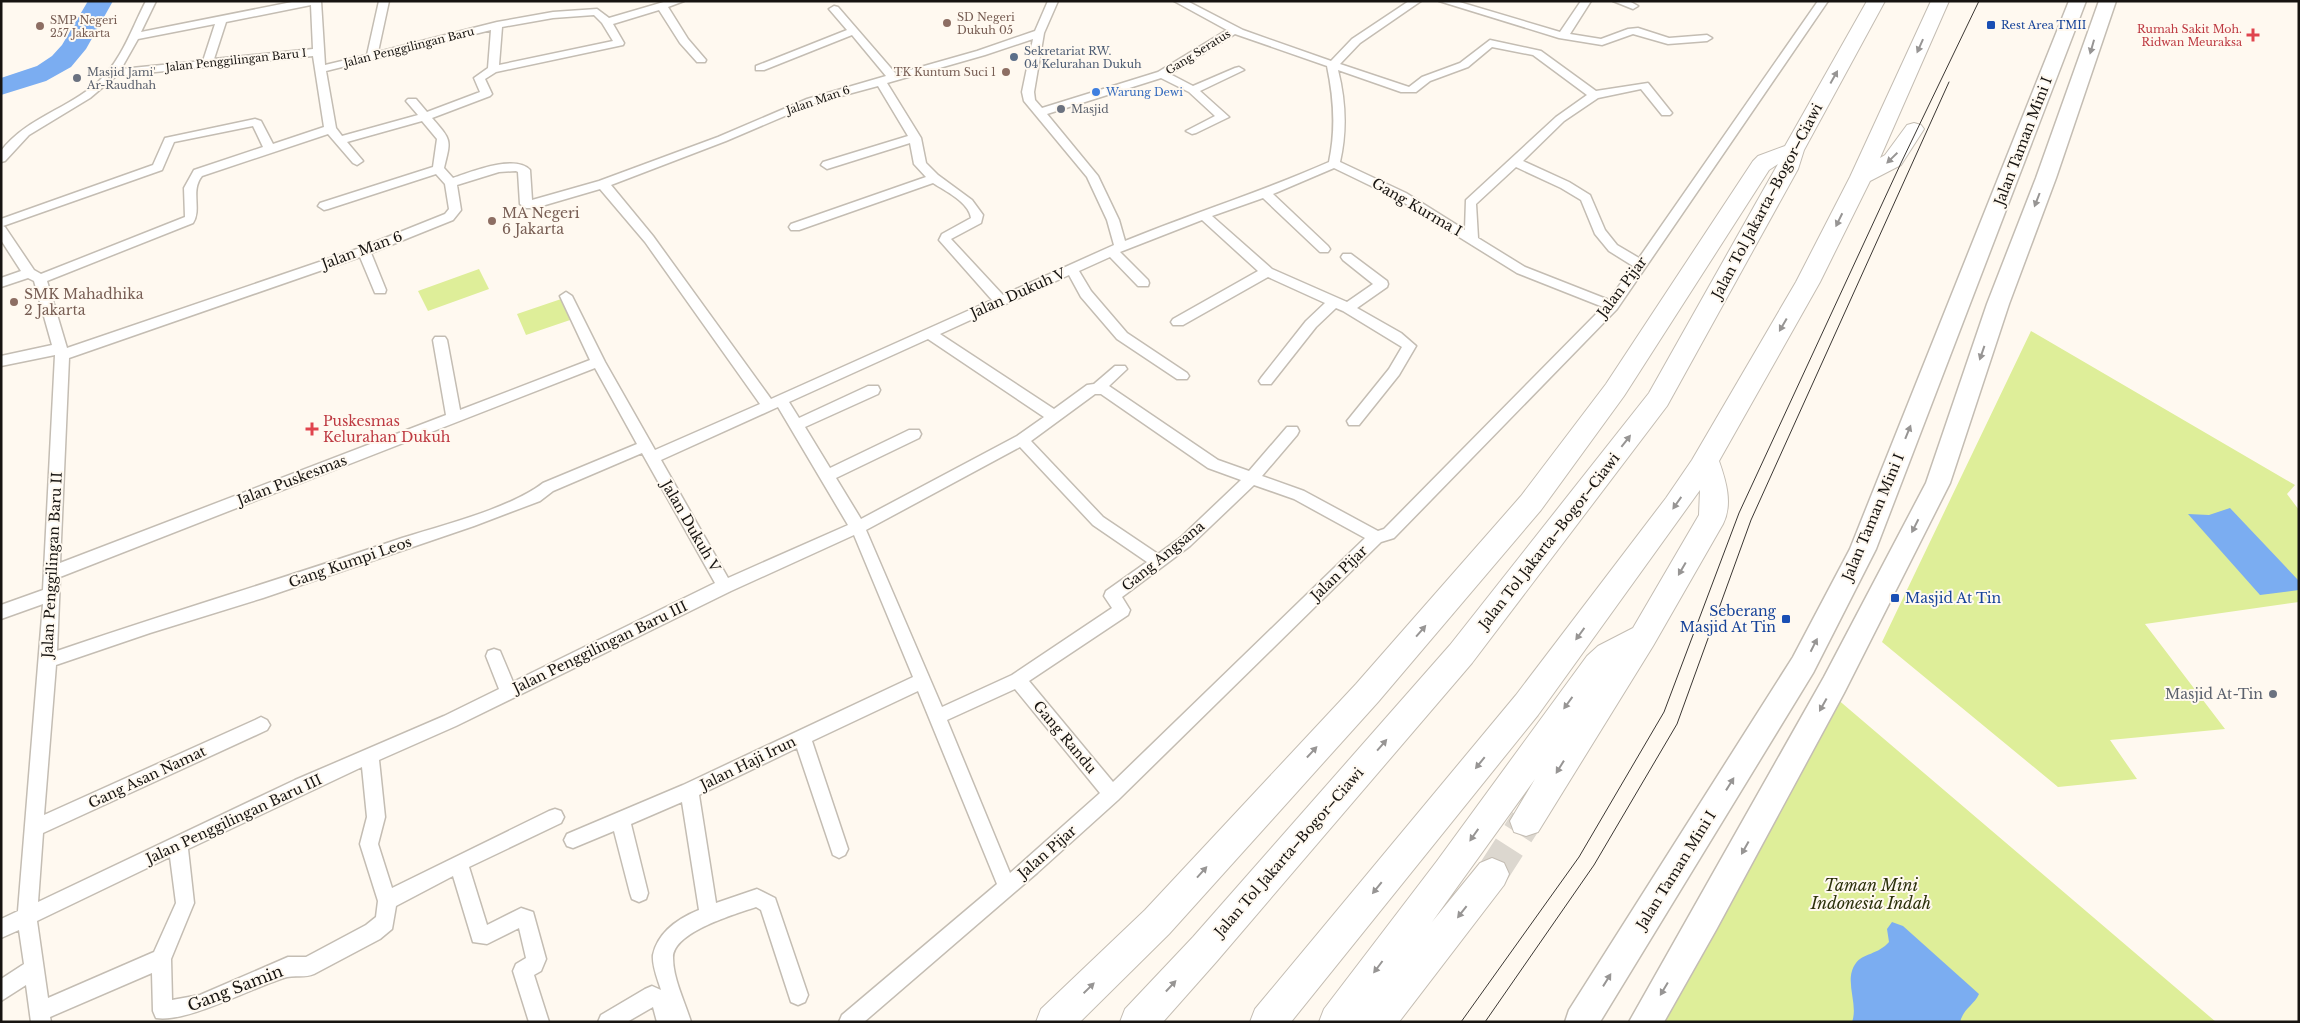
<svg xmlns="http://www.w3.org/2000/svg" width="2300" height="1023" font-family="'Libre Baskerville',serif">
	<style>
		.green { fill: #deee99 }
		.water { fill: #7badf1 }
		.lines { fill: none; stroke-linecap: round; stroke-linejoin: round }
		.river { fill: #7badf1; fill-rule: evenodd }
		.motorway-tunnel { stroke: #dcd7cf; stroke-width: 32; stroke-dasharray: 32 16; stroke-linecap: butt }
		.minor-casing { stroke: #c4bdb3; stroke-width: 3 }
		.primary-casing { stroke: #c4bdb3; stroke-width: 3 }
		.motorway-casing { stroke: #c4bdb3; stroke-width: 2 }
		.minor { fill: #fff; fill-rule: evenodd }
		.primary { fill: #fff; fill-rule: evenodd }
		.motorway { fill: #fff; fill-rule: evenodd }
		.tram { stroke: #3b3733; stroke-width: 1 }
		.oneway { fill: #979594 }
		.education-dot { fill: #8d6e63; stroke: #fff9f0; stroke-width: 2 }
		.transit-dot { fill: #1a4fb4; stroke: #fff9f0; stroke-width: 2 }
		.health-dot { fill: #e0444e; stroke: #fff9f0; stroke-width: 2 }
		.service-dot { fill: #5c6f8a; stroke: #fff9f0; stroke-width: 2 }
		.worship-dot { fill: #6b7280; stroke: #fff9f0; stroke-width: 2 }
		.shop-dot { fill: #3f7fe0; stroke: #fff9f0; stroke-width: 2 }
		.labels { text-anchor: middle; stroke-width: 4; stroke-linejoin: round; paint-order: stroke }
		.far-education-label { font-size: 11px; fill: #785e54; stroke: #fff9f0; text-anchor: start }
		.far-transit-label { font-size: 11px; fill: #164399; stroke: #fff9f0; text-anchor: start }
		.far-health-label { font-size: 11px; fill: #be3a42; stroke: #fff9f0; text-anchor: end }
		.far-street-label { font-size: 11px; fill: #171411; stroke: #fff9f0 }
		.far-service-label { font-size: 11px; fill: #4e5e75; stroke: #fff9f0; text-anchor: start }
		.far-worship-label { font-size: 11px; fill: #5b616d; stroke: #fff9f0; text-anchor: start }
		.far-shop-label { font-size: 11px; fill: #366cbe; stroke: #fff9f0; text-anchor: start }
		.street-label { font-size: 14px; fill: #171411; stroke: #fff9f0 }
		.education-label { font-size: 14px; fill: #785e54; stroke: #fff9f0; text-anchor: start }
		.health-label { font-size: 14px; fill: #be3a42; stroke: #fff9f0; text-anchor: start }
		.transit-label { font-size: 14px; fill: #164399; stroke: #fff9f0; text-anchor: start }
		.worship-label { font-size: 14px; fill: #5b616d; stroke: #fff9f0; text-anchor: end }
		.near-park-label { font-size: 16px; font-style: italic; fill: #2d320d; stroke: #fff9f0 }
		.near-street-label { font-size: 16px; fill: #171411; stroke: #fff9f0 }
	</style>
	<rect width="100%" height="100%" fill="#fff9f0"/>
	<path class="green" d="M479,269L489,289L428,311L418,291Z
		M567,297L576,318L526,335L517,314Z
		M2031,331L2295,485L2287,494L2299,510V602L2145,624L2225,729L2110,740L2137,779L2058,787L1882,642Z
		M1836,698L2216,1022H1653Z"/>
	<path class="water" d="M2230,508L2299,581V590L2260,595L2188,514L2209,515Z
		M1892,922L1903,926L1979,994C1974,1005 1964,1008 1960,1022H1852C1859,1004 1843,980 1856,963C1862,954 1879,954 1889,942L1887,929Z"/>
	<g class="lines">
		<path class="river" d="M88,1H113L86,49L71,67L46,81L1,95V78L37,66L52,56L62,45Z"/>
		<path class="motorway-tunnel" d="M1492,874L1526,821"/>
		<defs>
			<path id="minor" d="M146,1H156L141,32L297,1H321L325,65L367,55L379,1H389L378,52L497,22L553,12L597,9L609,18L667,1H684L668,7L688,39L706,60L705,62H697L680,43L659,10L613,24L624,43L623,45L496,72L485,79L492,94L490,96L432,118C452,141 451,139 444,168L453,178C471,172 515,154 530,170L532,200L599,181L718,137L807,99L886,76L852,35L764,70H756V66L847,30L829,9L834,6L838,7L896,74L977,51L1035,31L1048,1H1058L1044,33L1034,92L1035,100L1042,108L1158,72L1227,30L1174,1H1187L1243,30L1331,61L1352,39L1409,1H1421L1360,43L1340,64L1409,87L1422,77L1460,63L1490,40L1541,51L1596,91L1648,83L1672,113L1670,115H1662L1641,89L1598,98L1564,121L1523,161L1569,182L1590,195L1605,230L1617,245L1639,258L1818,1H1828L1617,309L1394,538L1381,542L1118,800L1037,873L864,1022H839L842,1015L997,884L918,691L812,741L848,849L845,855L839,858L833,855L797,748L699,795L716,903L757,889L775,898L808,995L805,1002L798,1005L791,1002L761,910L756,907C736,914 672,932 673,958C673,979 685,1002 691,1022H657L653,1007L627,1022H598L601,1015L645,989L652,986L661,990C658,980 652,966 653,955C658,932 679,918 699,910L682,802L631,824L648,893L646,899L639,902L632,899L630,893L614,831L573,848L567,846L564,840L567,834L683,785L913,677L854,535L731,591L456,726L379,760L385,817L378,844L392,888L549,811L555,809L561,811L564,817L561,823L469,867L487,925L521,908L533,912L546,959L541,971L534,975L549,1022H529L513,971L516,964L526,958L519,928L487,944L473,942L453,876L396,906L392,929L380,939L314,974C305,978 296,975 287,977C254,986 189,1023 156,1018L153,1011L152,973L50,1017L51,1022H31L26,985L1,1001V979L24,964L19,930L1,938V919L18,911L43,604L1,619V605L43,590L55,355L1,366V356L52,345L34,281L28,278L1,287V278L21,271L1,240V219L153,165L165,138L255,119L261,121L273,144L324,127L313,56L116,76L90,98L29,135L5,161L1,162V151C26,118 68,109 98,82C122,60 131,30 146,1ZM311,5L313,49L214,59L226,22ZM594,15L602,23L613,41L499,65L502,27L553,18ZM215,24L203,61L121,69L138,39ZM491,30L488,68L474,78L480,92L427,112L416,99H408L406,101L418,115L342,136L336,128L326,71ZM1235,34L1327,66C1334,99 1336,129 1329,162C1261,192 1193,213 1125,241L1119,220L1098,176L1047,114L1161,78L1189,92L1215,116L1186,131L1192,134L1196,133L1229,117L1200,91L1244,70L1239,67L1235,68L1193,86L1170,74ZM1033,39L1022,92L1024,101L1087,177L1107,220L1114,245L1003,295L951,239L981,223L983,215L972,200L938,175L926,163L921,138L887,83L985,55ZM1492,47L1533,55L1587,95L1556,117L1466,200L1465,230L1406,193L1340,162C1347,131 1346,102 1338,70L1401,92H1416L1430,81L1468,67ZM878,86L908,136L823,162L821,165L827,169L910,143L914,164L926,177L791,224L789,227L791,230H799L933,183C945,191 969,202 971,218L942,234L939,240L992,300L771,399L653,236L611,185L726,141L815,103ZM422,121L437,139L433,167L320,203L318,206L324,210L328,209L436,174L445,184L449,209L445,214L360,248L67,348L47,281L193,223C202,209 190,191 202,176L328,134L353,163L357,165L363,161L347,142ZM253,126L263,147L194,170L184,188L185,217L41,274L34,270L5,227L3,226L162,170L174,142ZM1516,167L1561,188L1581,200L1595,234L1609,251L1633,266L1609,300L1525,267L1478,238L1476,204ZM1334,168L1398,199L1517,273L1603,307L1384,529L1378,531L1304,491L1262,476L1297,435L1299,431L1297,427H1287L1249,471L1218,460L1109,386L1127,369L1125,366H1115L1094,384L1087,385L1054,409L940,334L1069,275L1081,297L1117,339L1177,379H1187L1189,376L1187,373L1127,333L1091,291L1079,271L1110,257L1138,286H1148L1149,283L1148,280L1120,252L1202,220L1258,271L1173,319L1171,322L1173,325H1183L1268,277L1325,303L1306,321L1261,378L1259,381L1261,384H1271L1316,327L1336,308L1343,311L1402,347L1389,369L1347,421L1349,425H1359L1399,375L1416,346L1401,333L1357,308L1387,287L1388,284L1387,281L1351,254H1343L1341,257L1343,260L1373,284L1347,302L1272,269L1212,216L1263,198L1320,252H1328L1330,249L1328,246L1273,194ZM516,171L518,172L520,204L526,208H535L600,189L645,242L760,404L655,450L605,362L572,296L566,292L560,296L590,360L460,410L447,340L445,337H435L433,340L446,415L60,563L69,358L360,257L375,293H385L386,290L371,253L453,220L461,210L457,185L499,172ZM928,339L1044,417L1017,436L861,519L836,478L919,438L921,434L919,430H909L830,468L805,427L878,394L880,390L878,386H868L799,418L789,402ZM595,368L637,444L543,483C511,508 443,525 402,538C288,577 171,612 57,651L60,577ZM1095,394H1101L1208,468L1241,480L1180,538L1158,554L1103,517L1031,441ZM778,407L848,525L728,578L661,460ZM1020,447L1093,525L1147,562L1106,591L1104,596L1112,608L1012,675L942,707L866,530ZM642,453L715,583L513,682L500,651L494,649L488,651L486,656L499,689L444,716L295,780L38,902L43,833L267,730L270,725L267,720L261,717L255,720L44,815L56,665L150,633L263,598L474,526L540,501L553,491ZM1254,485L1294,499L1365,538L1113,782L1029,681L1128,615L1130,610L1122,597L1190,546ZM1015,689L1100,793L1010,873L947,720ZM362,767L367,817L360,844L378,901L376,917L366,925L306,957H288L200,995L172,1000L171,959L194,903L188,849ZM170,857L176,903L154,952L48,998L37,921Z
				M1439,1H1456L1560,32L1581,1H1591L1570,34L1601,39L1628,29L1638,28L1669,38L1707,35L1712,38L1707,41L1668,44L1633,34L1602,45L1559,38Z
				M1613,1H1629L1638,6L1633,9Z"/>
			<path id="primary" d="M2069,1H2086L1876,549L1813,673L1600,1022H1565L1569,1010L1793,657L1850,549Z
				M2099,1H2116L2056,178L2009,304L1950,483L1844,693L1716,930L1664,1022H1629L1824,677L1926,483L1987,304L2036,178Z"/>
			<path id="motorway" d="M1867,1H1885L1804,150L1798,169L1667,406L1472,663L1217,961L1163,1022H1120L1125,1009L1193,937L1450,645L1649,393L1778,164L1769,170L1624,396L1541,510L1378,702L1169,934L1080,1022H1036L1041,1009L1145,910L1356,684L1521,496L1606,384L1753,161L1758,156L1785,146Z
				M1931,1H1949L1880,158L1885,155L1907,125L1914,123L1921,125L1924,129L1901,165L1870,181L1820,282L1719,461C1726,481 1733,504 1723,524L1653,646L1538,832L1526,836L1514,832L1510,821L1535,779L1432,922L1480,863L1492,858L1504,863L1509,874L1504,885L1399,1022H1319L1324,1009L1437,861L1587,656L1598,646L1633,628L1699,515L1700,490L1538,715L1291,1022H1250L1255,1009L1516,695L1666,498L1692,460L1796,282L1850,177Z"/>
		</defs>
		<use href="#minor" class="minor-casing"/>
		<use href="#primary" class="primary-casing"/>
		<use href="#motorway" class="motorway-casing"/>
		<use href="#minor" class="minor"/>
		<use href="#primary" class="primary"/>
		<use href="#motorway" class="motorway"/>
		<path class="tram" d="M1461,1022L1579,857L1664,712L1739,513L1901,163L1979,1
			M1485,1022L1594,865L1677,724L1751,520L1949,82"/>
	</g>
	<defs><path id="oneway-solid" d="M-6-.8H1V-3.2L6.5 0L1 3.2V.8H-6Z" transform="scale(1.25)"/></defs>
	<g class="oneway">
		<use href="#oneway-solid" transform="translate(1920 46) rotate(114)"/>
		<use href="#oneway-solid" transform="translate(2092 47) rotate(106)"/>
		<use href="#oneway-solid" transform="translate(1834 77) rotate(-61)"/>
		<use href="#oneway-solid" transform="translate(1892 158) rotate(136)"/>
		<use href="#oneway-solid" transform="translate(2037 200) rotate(111)"/>
		<use href="#oneway-solid" transform="translate(1839 220) rotate(116)"/>
		<use href="#oneway-solid" transform="translate(1783 325) rotate(120)"/>
		<use href="#oneway-solid" transform="translate(1982 353) rotate(109)"/>
		<use href="#oneway-solid" transform="translate(1908 432) rotate(-68)"/>
		<use href="#oneway-solid" transform="translate(1626 441) rotate(-52)"/>
		<use href="#oneway-solid" transform="translate(1677 503) rotate(125)"/>
		<use href="#oneway-solid" transform="translate(1915 526) rotate(117)"/>
		<use href="#oneway-solid" transform="translate(1682 569) rotate(120)"/>
		<use href="#oneway-solid" transform="translate(1421 631) rotate(-49)"/>
		<use href="#oneway-solid" transform="translate(1580 634) rotate(126)"/>
		<use href="#oneway-solid" transform="translate(1814 645) rotate(-63)"/>
		<use href="#oneway-solid" transform="translate(1568 703) rotate(126)"/>
		<use href="#oneway-solid" transform="translate(1823 705) rotate(119)"/>
		<use href="#oneway-solid" transform="translate(1382 745) rotate(-49)"/>
		<use href="#oneway-solid" transform="translate(1312 752) rotate(-47)"/>
		<use href="#oneway-solid" transform="translate(1480 763) rotate(129)"/>
		<use href="#oneway-solid" transform="translate(1560 767) rotate(122)"/>
		<use href="#oneway-solid" transform="translate(1730 784) rotate(-58)"/>
		<use href="#oneway-solid" transform="translate(1474 835) rotate(125)"/>
		<use href="#oneway-solid" transform="translate(1745 848) rotate(119)"/>
		<use href="#oneway-solid" transform="translate(1202 872) rotate(-48)"/>
		<use href="#oneway-solid" transform="translate(1377 888) rotate(129)"/>
		<use href="#oneway-solid" transform="translate(1462 912) rotate(128)"/>
		<use href="#oneway-solid" transform="translate(1378 967) rotate(127)"/>
		<use href="#oneway-solid" transform="translate(1607 980) rotate(-58)"/>
		<use href="#oneway-solid" transform="translate(1171 986) rotate(-47)"/>
		<use href="#oneway-solid" transform="translate(1089 988) rotate(-44)"/>
		<use href="#oneway-solid" transform="translate(1664 989) rotate(121)"/>
	</g>
	<g class="education-dot">
		<circle cx="947" cy="23" r="5"/>
		<circle cx="40" cy="26" r="5"/>
		<circle cx="1006" cy="72" r="5"/>
		<circle cx="492" cy="221" r="5"/>
		<circle cx="14" cy="302" r="5"/>
	</g>
	<g class="transit-dot">
		<rect x="1986" y="20" width="10" height="10" rx="2.5"/>
		<rect x="1890" y="593" width="10" height="10" rx="2.5"/>
		<rect x="1781" y="614" width="10" height="10" rx="2.5"/>
	</g>
	<g class="health-dot">
		<path d="M2250.5 27.5h5v5h5v5h-5v5h-5v-5h-5v-5h5z"/>
		<path d="M309.5 421.5h5v5h5v5h-5v5h-5v-5h-5v-5h5z"/>
	</g>
	<circle class="service-dot" cx="1014" cy="57" r="5"/>
	<g class="worship-dot">
		<circle cx="77" cy="78" r="5"/>
		<circle cx="1061" cy="109" r="5"/>
		<circle cx="2273" cy="694" r="5"/>
	</g>
	<circle class="shop-dot" cx="1096" cy="92" r="5"/>
	<g class="labels">
		<g class="far-education-label">
			<text x="957" y="21">SD Negeri<tspan x="957" dy="13">Dukuh 05</tspan></text>
			<text x="50" y="24">SMP Negeri<tspan x="50" dy="13">257 Jakarta</tspan></text>
			<text x="996" y="76" text-anchor="end">TK Kuntum Suci 1</text>
		</g>
		<g class="far-transit-label">
			<text x="2001" y="29">Rest Area TMII</text>
		</g>
		<g class="far-health-label">
			<text x="2242" y="33">Rumah Sakit Moh.<tspan x="2242" dy="13">Ridwan Meuraksa</tspan></text>
		</g>
		<g class="far-street-label">
			<text transform="translate(409 47) rotate(-14)" y="4">Jalan Penggilingan Baru</text>
			<text transform="translate(1198 52) rotate(-32)" y="4">Gang Seratus</text>
			<text transform="translate(236 60) rotate(-6)" y="4">Jalan Penggilingan Baru I</text>
			<text transform="translate(818 100) rotate(-19)" y="4">Jalan Man 6</text>
		</g>
		<g class="far-service-label">
			<text x="1024" y="55">Sekretariat RW.<tspan x="1024" dy="13">04 Kelurahan Dukuh</tspan></text>
		</g>
		<g class="far-worship-label">
			<text x="87" y="76">Masjid Jami'<tspan x="87" dy="13">Ar-Raudhah</tspan></text>
			<text x="1071" y="113">Masjid</text>
		</g>
		<g class="far-shop-label">
			<text x="1106" y="96">Warung Dewi</text>
		</g>
		<g class="street-label">
			<text transform="translate(2023 141) rotate(-69)" y="5">Jalan Taman Mini I</text>
			<text transform="translate(1767 201) rotate(-62)" y="5">Jalan Tol Jakarta–Bogor–Ciawi</text>
			<text transform="translate(1417 207) rotate(30)" y="5">Gang Kurma I</text>
			<text transform="translate(362 250) rotate(-20)" y="5">Jalan Man 6</text>
			<text transform="translate(1622 287) rotate(-53)" y="5">Jalan Pijar</text>
			<text transform="translate(1018 293) rotate(-24)" y="5">Jalan Dukuh V</text>
			<text transform="translate(292 480) rotate(-21)" y="5">Jalan Puskesmas</text>
			<text transform="translate(1873 517) rotate(-67)" y="5">Jalan Taman Mini I</text>
			<text transform="translate(691 526) rotate(60)" y="5">Jalan Dukuh V</text>
			<text transform="translate(1549 541) rotate(-52)" y="5">Jalan Tol Jakarta–Bogor–Ciawi</text>
			<text transform="translate(1163 556) rotate(-39)" y="5">Gang Angsana</text>
			<text transform="translate(350 562) rotate(-19)" y="5">Gang Kumpi Leos</text>
			<text transform="translate(52 565) rotate(-87)" y="5">Jalan Penggilingan Baru II</text>
			<text transform="translate(1339 573) rotate(-44)" y="5">Jalan Pijar</text>
			<text transform="translate(600 647) rotate(-26)" y="5">Jalan Penggilingan Baru III</text>
			<text transform="translate(1065 737) rotate(50)" y="5">Gang Randu</text>
			<text transform="translate(748 763) rotate(-26)" y="5">Jalan Haji Irun</text>
			<text transform="translate(147 777) rotate(-25)" y="5">Gang Asan Namat</text>
			<text transform="translate(234 819) rotate(-25)" y="5">Jalan Penggilingan Baru III</text>
			<text transform="translate(1047 852) rotate(-41)" y="5">Jalan Pijar</text>
			<text transform="translate(1289 852) rotate(-49)" y="5">Jalan Tol Jakarta–Bogor–Ciawi</text>
			<text transform="translate(1676 870) rotate(-58)" y="5">Jalan Taman Mini I</text>
		</g>
		<g class="education-label">
			<text x="502" y="218">MA Negeri<tspan x="502" dy="16">6 Jakarta</tspan></text>
			<text x="24" y="299">SMK Mahadhika<tspan x="24" dy="16">2 Jakarta</tspan></text>
		</g>
		<g class="health-label">
			<text x="323" y="426">Puskesmas<tspan x="323" dy="16">Kelurahan Dukuh</tspan></text>
		</g>
		<g class="transit-label">
			<text x="1905" y="603">Masjid At Tin</text>
			<text x="1776" y="616" text-anchor="end">Seberang<tspan x="1776" dy="16">Masjid At Tin</tspan></text>
		</g>
		<g class="worship-label">
			<text x="2263" y="699">Masjid At-Tin</text>
		</g>
		<g class="near-park-label">
			<text x="1871" y="891">Taman Mini<tspan x="1871" dy="18">Indonesia Indah</tspan></text>
		</g>
		<g class="near-street-label">
			<text transform="translate(235 988) rotate(-21)" y="6">Gang Samin</text>
		</g>
	</g>
	<rect width="2300" height="1023" fill="none" stroke="#171411" stroke-width="5"/>
</svg>
